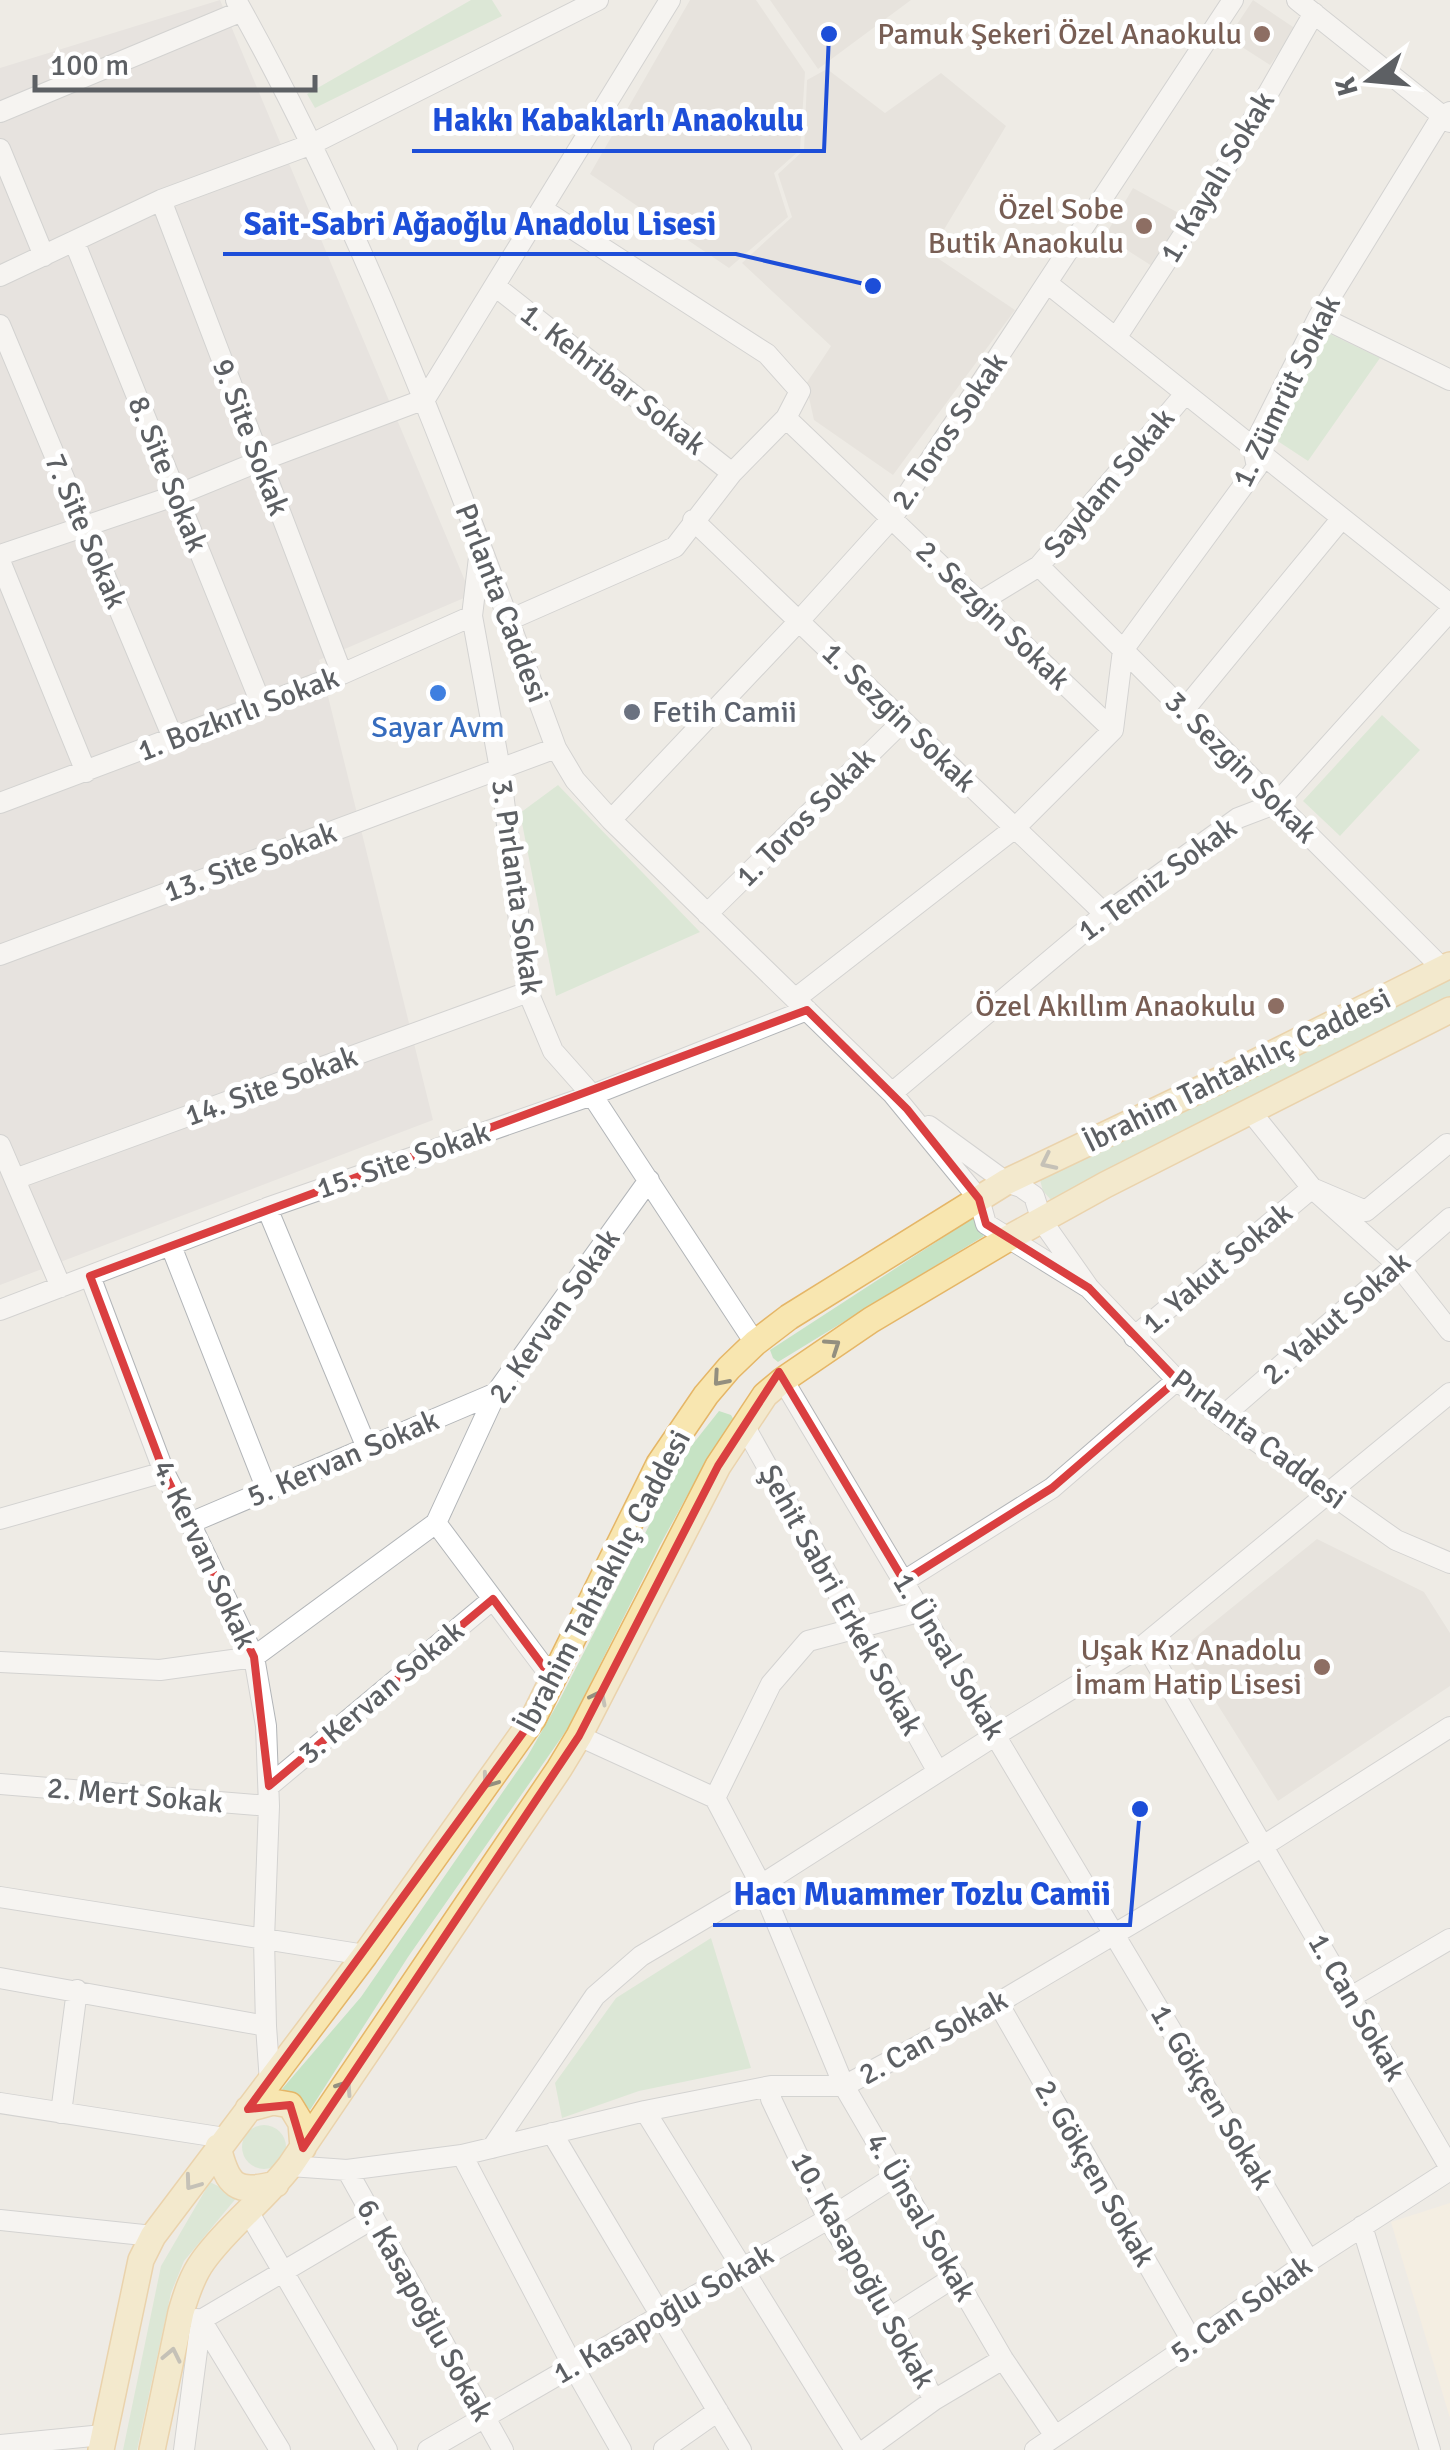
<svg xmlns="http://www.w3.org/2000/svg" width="1450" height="2450" font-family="Signika,sans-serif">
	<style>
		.commercial { fill: #fbf1dd }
		.industrial { fill: #dddad7 }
		.education { fill: #dddad3 }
		.green { fill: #c6e3c4 }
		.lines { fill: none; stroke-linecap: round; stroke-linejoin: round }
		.minor-casing { stroke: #b2b5b8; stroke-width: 22 }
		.major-casing { stroke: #e5b667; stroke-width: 28 }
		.minor { stroke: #fff; stroke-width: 20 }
		.major { stroke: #f8e6b0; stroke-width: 25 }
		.oneway { stroke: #938f7f }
		.marked { fill: none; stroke: #da3f40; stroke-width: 8; stroke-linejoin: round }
		.education-dot { fill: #8d6e63; stroke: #fff; stroke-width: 4 }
		.shop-dot { fill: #3f7fe0; stroke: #fff; stroke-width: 4 }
		.worship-dot { fill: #6b7280; stroke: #fff; stroke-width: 4 }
		.labels { text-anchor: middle; stroke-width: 10; stroke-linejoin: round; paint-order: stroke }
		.education-label { font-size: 30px; fill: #785e54; stroke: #fff; text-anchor: end }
		.street-label { font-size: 30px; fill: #5d6064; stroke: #fff }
		.worship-label { font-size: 30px; fill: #5b616d; stroke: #fff; text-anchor: start }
		.shop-label { font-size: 30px; fill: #366cbe; stroke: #fff }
		.leader { fill: none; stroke: #1d4ed8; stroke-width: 4 }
		.callout-dot { fill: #1d4ed8; stroke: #fff; stroke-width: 4 }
		.callout-label { font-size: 32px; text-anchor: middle; font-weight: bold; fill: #1d4ed8; stroke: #fff; stroke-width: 10; stroke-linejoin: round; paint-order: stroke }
	</style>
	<rect width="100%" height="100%" fill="#eeebe5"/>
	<path class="commercial" d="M1450,2203V2418L1391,2222Z"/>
	<path class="industrial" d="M220,0L471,595L319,660L433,1120L0,1285V68Z"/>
	<path class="education" d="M690,0H756L805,72L800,150L774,173L788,217L729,268L590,174Z
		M770,0H911L818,69Z
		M1253,0L1296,29L1270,65L1228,38Z
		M827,69L885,113L941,73L1006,126L930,253L1015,310L893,475L814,420L806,384L831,346L742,263L792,217L778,174L804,150L807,80Z
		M1133,188L1184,216L1152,266L1105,236Z
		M1317,1539L1424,1592L1450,1633V1686L1278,1801L1182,1648Z"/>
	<path class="green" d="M471,0H492L502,16L315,108L307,94Z
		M1328,333L1380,358L1308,461L1273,438Z
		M1382,715L1420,750L1340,836L1303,801Z
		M558,785L700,932L556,996L520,813Z
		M1450,978V998L1052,1201L1043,1191L1040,1180L1264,1073Z
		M973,1218L984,1236L778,1362L773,1358L770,1350Z
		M719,1411L731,1415L735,1422L705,1463L660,1545L568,1728L408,1957L310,2110L297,2097L282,2089L361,1997L527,1757L558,1703L676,1473L692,1445Z
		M711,1938L751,2068L639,2091L562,2118L555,2083L616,1998Z
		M242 2147a22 22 0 1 1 44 0a22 22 0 1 1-44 0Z
		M210,2182L238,2196L184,2261L171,2293L137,2450H123L161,2266Z"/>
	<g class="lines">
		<defs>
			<path id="minor" d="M236,0C369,237 462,494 556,748L575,780L611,820L892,1093L979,1199L986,1224L1089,1288
				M1297,0L1450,122
				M0,112L242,11
				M0,149L44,256
				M161,200L342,674
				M74,241L262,706
				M0,276L161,200L312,144L598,0
				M1047,283L1450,604
				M495,286L732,473
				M1319,316L1450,380
				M0,325L173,738
				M1116,338L1214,188L1314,13
				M786,418L1113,730
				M693,520L1105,914
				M480,549L472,616L500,769L528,992L553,1051L592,1095L755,1343
				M0,555L177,495L260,461L425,399L670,0
				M0,561L86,772
				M1039,566L1443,969
				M980,602L1039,566L1185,394
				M509,620L675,547L732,473L786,418L800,391L767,354L542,209
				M1184,710L1342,518
				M0,803L342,674L472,616
				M611,820L799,621L892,518L1233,0
				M707,914L903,721
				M0,955L556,748
				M795,999L1015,828L1113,730L1123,650L1257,467L1253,447L1319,316L1442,116L1450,112
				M892,1093L1105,914L1238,818L1277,803L1450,611
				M1251,1112L1312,1188L1398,1265L1450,1331
				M929,1126L1006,1182L1021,1187L1034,1196L1042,1221L1089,1288L1177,1380L1222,1417L1396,1540L1450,1563
				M0,1145L61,1287
				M15,1179L528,992
				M267,1208L367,1448
				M171,1246L267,1490
				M90,1276L164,1472L190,1523L254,1657L266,1726L269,1806L264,1939L266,2026L270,2082
				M0,1310L267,1208L592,1095L807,1010
				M1134,1337L1312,1188L1366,1211L1447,1144
				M783,1380L1309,2261
				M1222,1417L1450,1218
				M745,1427L938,1772
				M0,1519L164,1472
				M190,1523L496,1393
				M436,1523L552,1678
				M904,1581L1052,1488L1177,1380
				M1145,1644L1450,2168
				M0,1662L160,1670L254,1657L436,1523L496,1393L649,1180
				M579,1736L715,1798L761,1885L844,2086L1003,2359L1055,2436
				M0,1784L269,1806
				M269,1786L493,1599
				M715,1798L771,1684L808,1641L922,1611
				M0,1897L365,1955
				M0,1978L266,2026
				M1351,1997L1450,1939
				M998,2003L1193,2343
				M771,2086V2099L828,2219L890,2318L934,2400
				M0,2103L225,2138
				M645,2111L855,2450
				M61,2113L77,1990
				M552,2133L741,2450
				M492,2148L595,1996L641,1956L761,1885L996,1735L1145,1644L1450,1393
				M462,2155L573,2366L621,2450
				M290,2166L347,2170L462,2155L645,2111L771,2086H844L998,2003L1263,1846L1450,1727
				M347,2170L503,2450
				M249,2213L387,2450
				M0,2220L153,2236
				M1362,2226L1430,2450
				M890,2318L956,2276
				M197,2319L201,2320L280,2450
				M0,2445L103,2435
				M664,2449L718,2411
				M184,2450L201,2320L374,2218
				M428,2450L828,2219L897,2175
				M865,2450L934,2400L1003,2359
				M1035,2450L1193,2343L1309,2261L1450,2170"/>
			<path id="major" d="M248,2109L273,2102L290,2105L301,2123L303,2148
				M218,2147C228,2187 236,2194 276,2184
				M101,2450L141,2260L153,2236L365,1955L533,1719L659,1464L706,1395L729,1368L755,1343L789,1317L1006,1182L1224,1078L1450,965
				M152,2450L181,2312C186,2295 192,2276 203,2261C228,2226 264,2200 290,2166L559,1769L579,1736L718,1466L765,1395L783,1380L871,1320L1009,1238L1105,1185L1450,1010"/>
		</defs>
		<use href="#minor" class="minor-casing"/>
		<use href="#major" class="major-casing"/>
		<use href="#minor" class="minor"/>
		<use href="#major" class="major"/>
	</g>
	<defs><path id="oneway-chevron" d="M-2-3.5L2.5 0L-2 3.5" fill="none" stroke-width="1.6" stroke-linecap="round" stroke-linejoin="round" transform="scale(2.5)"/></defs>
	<g class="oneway">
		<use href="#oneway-chevron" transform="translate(1048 1162) rotate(154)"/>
		<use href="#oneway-chevron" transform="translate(833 1346) rotate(-34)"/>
		<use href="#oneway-chevron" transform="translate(720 1379) rotate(131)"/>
		<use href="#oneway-chevron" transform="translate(599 1697) rotate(-63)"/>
		<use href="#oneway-chevron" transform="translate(489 1781) rotate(126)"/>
		<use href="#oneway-chevron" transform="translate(345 2087) rotate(-56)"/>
		<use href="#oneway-chevron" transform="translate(192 2183) rotate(126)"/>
		<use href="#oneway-chevron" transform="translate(172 2355) rotate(-78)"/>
	</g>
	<path d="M0 0H1450V2450H0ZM807,1010L907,1109L979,1199L986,1224L1089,1288L1177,1380L1052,1488L904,1581L779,1372L718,1466L579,1736L303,2148L290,2105L248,2109L533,1719L552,1678L493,1599L269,1786L254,1657L164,1472L90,1276Z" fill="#eeebe5" fill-opacity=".55" fill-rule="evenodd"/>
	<path class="marked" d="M807,1010L907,1109L979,1199L986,1224L1089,1288L1177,1380L1052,1488L904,1581L779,1372L718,1466L579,1736L303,2148L290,2105L248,2109L533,1719L552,1678L493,1599L269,1786L254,1657L164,1472L90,1276Z"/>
	<g class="education-dot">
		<circle cx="1262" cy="34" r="10"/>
		<circle cx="1144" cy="226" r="10"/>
		<circle cx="1276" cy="1006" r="10"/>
		<circle cx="1322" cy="1667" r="10"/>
	</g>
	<circle class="shop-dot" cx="438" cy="693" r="10"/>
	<circle class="worship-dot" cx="632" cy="712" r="10"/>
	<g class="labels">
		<g class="education-label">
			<text x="1242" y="44">Pamuk Şekeri Özel Anaokulu</text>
			<text x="1124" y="219">Özel Sobe<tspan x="1124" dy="34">Butik Anaokulu</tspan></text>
			<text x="1256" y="1016">Özel Akıllım Anaokulu</text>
			<text x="1302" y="1660">Uşak Kız Anadolu<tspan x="1302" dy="34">İmam Hatip Lisesi</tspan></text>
		</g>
		<g class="street-label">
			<text transform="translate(1217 177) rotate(-59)" y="10">1. Kayalı Sokak</text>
			<text transform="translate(613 379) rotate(38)" y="10">1. Kehribar Sokak</text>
			<text transform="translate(1286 391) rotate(-64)" y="10">1. Zümrüt Sokak</text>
			<text transform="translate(949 431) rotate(-56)" y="10">2. Toros Sokak</text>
			<text transform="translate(251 437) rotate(69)" y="10">9. Site Sokak</text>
			<text transform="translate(168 474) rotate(68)" y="10">8. Site Sokak</text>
			<text transform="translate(1109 483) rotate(-50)" y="10">Saydam Sokak</text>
			<text transform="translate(86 531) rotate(67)" y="10">7. Site Sokak</text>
			<text transform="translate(502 603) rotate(69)" y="10">Pırlanta Caddesi</text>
			<text transform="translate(993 615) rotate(44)" y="10">2. Sezgin Sokak</text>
			<text transform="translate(238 714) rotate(-21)" y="10">1. Bozkırlı Sokak</text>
			<text transform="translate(899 717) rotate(44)" y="10">1. Sezgin Sokak</text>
			<text transform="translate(1241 767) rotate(45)" y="10">3. Sezgin Sokak</text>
			<text transform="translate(805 817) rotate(-45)" y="10">1. Toros Sokak</text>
			<text transform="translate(250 862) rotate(-20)" y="10">13. Site Sokak</text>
			<text transform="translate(1157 879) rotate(-36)" y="10">1. Temiz Sokak</text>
			<text transform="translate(517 887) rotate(82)" y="10">3. Pırlanta Sokak</text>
			<text transform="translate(1237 1070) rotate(-26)" y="10">İbrahim Tahtakılıç Caddesi</text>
			<text transform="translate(271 1086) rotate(-20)" y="10">14. Site Sokak</text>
			<text transform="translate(403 1160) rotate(-19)" y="10">15. Site Sokak</text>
			<text transform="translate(1217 1268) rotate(-40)" y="10">1. Yakut Sokak</text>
			<text transform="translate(554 1316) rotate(-55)" y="10">2. Kervan Sokak</text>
			<text transform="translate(1336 1318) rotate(-41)" y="10">2. Yakut Sokak</text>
			<text transform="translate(1259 1439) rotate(37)" y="10">Pırlanta Caddesi</text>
			<text transform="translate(343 1458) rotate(-23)" y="10">5. Kervan Sokak</text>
			<text transform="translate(205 1554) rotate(65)" y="10">4. Kervan Sokak</text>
			<text transform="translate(603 1581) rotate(-62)" y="10">İbrahim Tahtakılıç Caddesi</text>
			<text transform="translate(841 1600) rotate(61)" y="10">Şehit Sabri Erkek Sokak</text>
			<text transform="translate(949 1656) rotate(59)" y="10">1. Ünsal Sokak</text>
			<text transform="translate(381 1692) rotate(-40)" y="10">3. Kervan Sokak</text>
			<text transform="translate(135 1795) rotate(5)" y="10">2. Mert Sokak</text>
			<text transform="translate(1357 2007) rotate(60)" y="10">1. Can Sokak</text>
			<text transform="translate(933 2037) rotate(-29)" y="10">2. Can Sokak</text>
			<text transform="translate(1212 2097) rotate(59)" y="10">1. Gökçen Sokak</text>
			<text transform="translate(1095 2173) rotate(60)" y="10">2. Gökçen Sokak</text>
			<text transform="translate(921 2217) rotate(60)" y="10">4. Ünsal Sokak</text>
			<text transform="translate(863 2270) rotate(61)" y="10">10. Kasapoğlu Sokak</text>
			<text transform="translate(1241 2309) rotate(-35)" y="10">5. Can Sokak</text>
			<text transform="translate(425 2310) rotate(61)" y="10">6. Kasapoğlu Sokak</text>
			<text transform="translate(663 2314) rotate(-30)" y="10">1. Kasapoğlu Sokak</text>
		</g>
		<g class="worship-label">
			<text x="652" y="722">Fetih Camii</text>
		</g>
		<g class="shop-label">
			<text x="438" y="737">Sayar Avm</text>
		</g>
	</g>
	<path class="leader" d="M829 34L824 151H412M873 286L736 254H223M1140 1809L1130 1925H713"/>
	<g class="callout-dot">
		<circle cx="829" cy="34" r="10"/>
		<circle cx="873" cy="286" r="10"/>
		<circle cx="1140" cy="1809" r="10"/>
	</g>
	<g class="callout-label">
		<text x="618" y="131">Hakkı Kabaklarlı Anaokulu</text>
		<text x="480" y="235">Sait-Sabri Ağaoğlu Anadolu Lisesi</text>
		<text x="922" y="1905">Hacı Muammer Tozlu Camii</text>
	</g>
	<g transform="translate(1370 80) rotate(254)" stroke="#ffffff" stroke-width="8" paint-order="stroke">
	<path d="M0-8L18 38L0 25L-18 38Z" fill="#5d6064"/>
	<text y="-15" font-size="28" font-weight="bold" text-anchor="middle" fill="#5d6064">K</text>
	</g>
	<path d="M35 75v15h280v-15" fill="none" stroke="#5d6064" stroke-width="5"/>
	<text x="50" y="75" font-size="30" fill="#5d6064" stroke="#ffffff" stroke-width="8" paint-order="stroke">100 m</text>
</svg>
